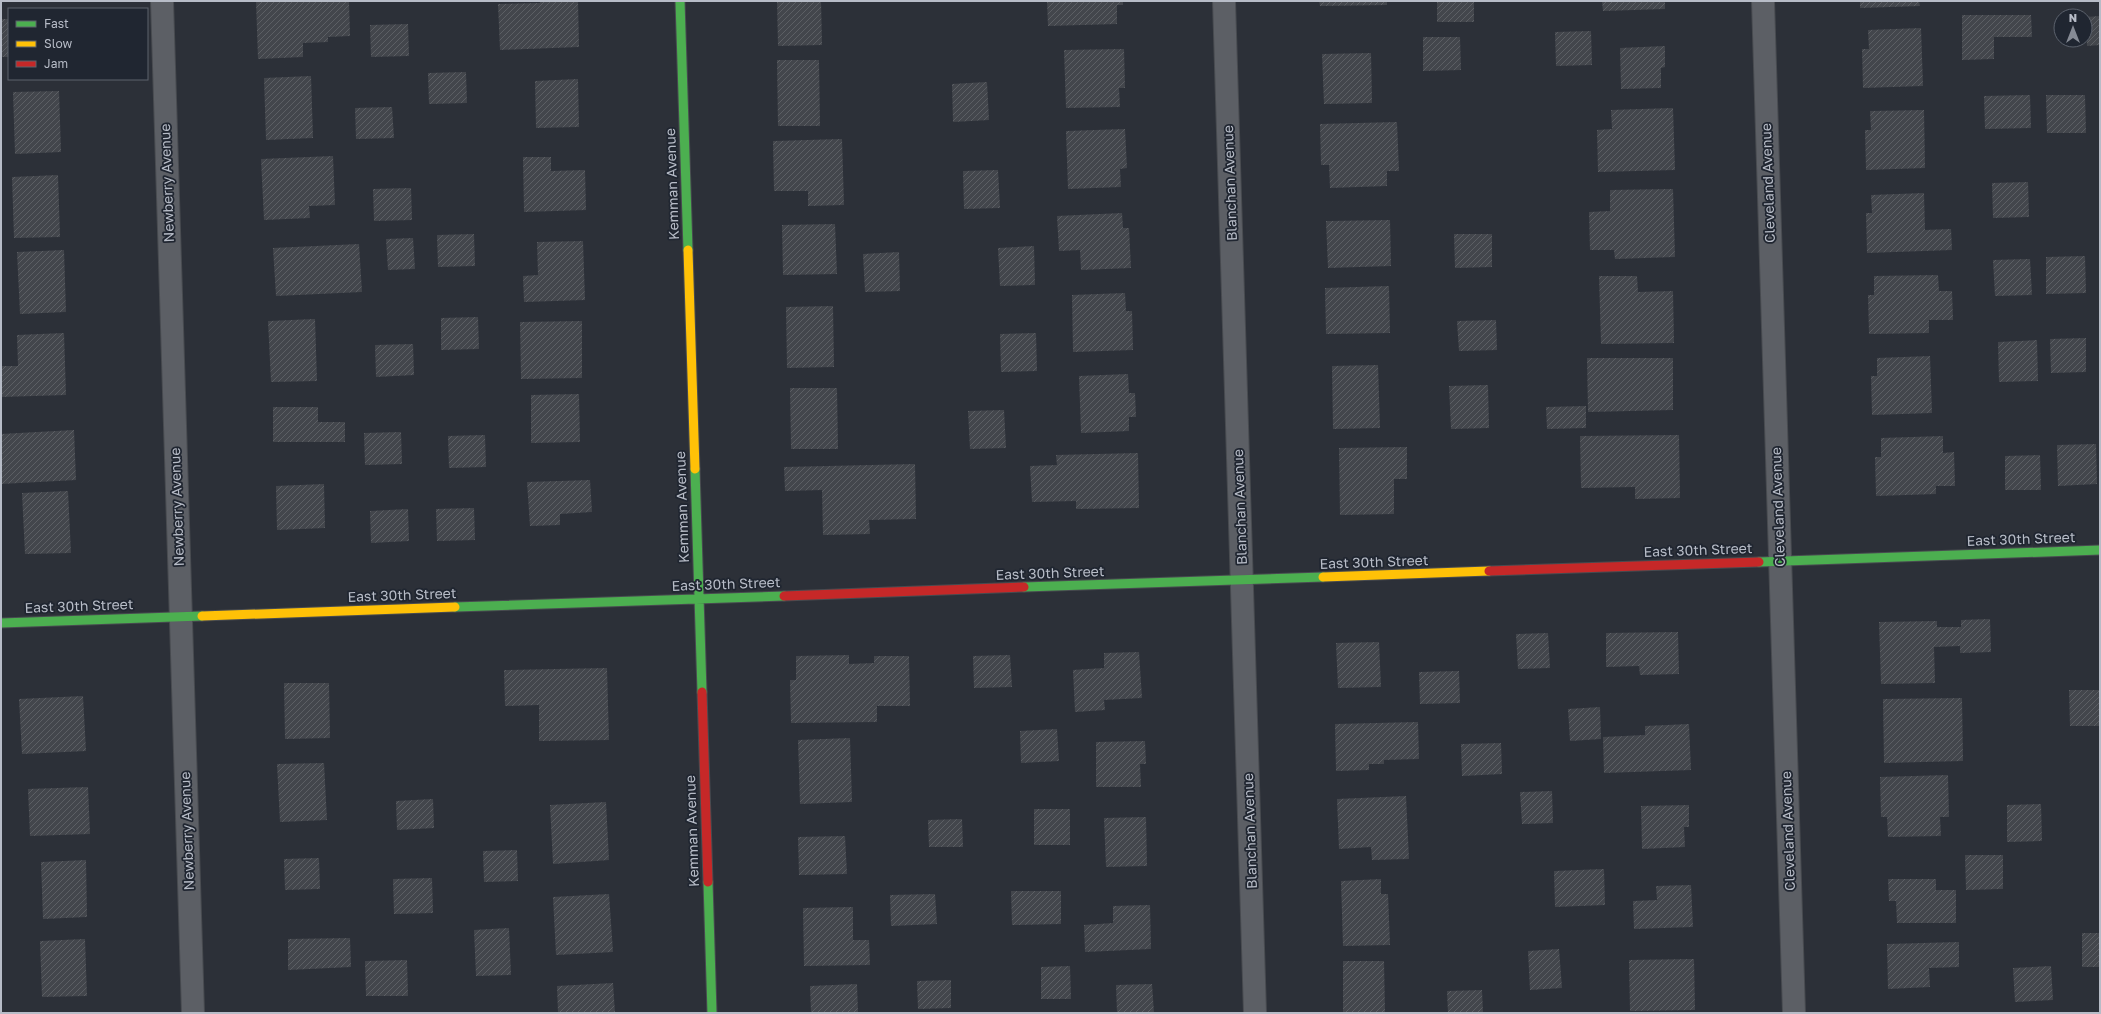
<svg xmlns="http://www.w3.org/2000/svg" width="2101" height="1014" font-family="'Golos Text',sans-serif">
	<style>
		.building { fill: url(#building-hatch) }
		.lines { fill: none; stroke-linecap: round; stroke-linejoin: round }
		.street-casing { stroke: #484b50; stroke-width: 24 }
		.fast-casing { stroke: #484b50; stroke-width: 11 }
		.slow-casing { stroke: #484b50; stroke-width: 11 }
		.jam-casing { stroke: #484b50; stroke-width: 11 }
		.street { stroke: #5c5f65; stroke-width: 22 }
		.fast { stroke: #4caf50; stroke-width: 9 }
		.slow { stroke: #ffc107; stroke-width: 9 }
		.jam { stroke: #c62828; stroke-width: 9 }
		.labels { text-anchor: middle; stroke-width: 3.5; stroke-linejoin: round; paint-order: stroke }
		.street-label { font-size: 14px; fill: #b7bcc7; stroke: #202631 }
	</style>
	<defs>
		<pattern id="building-hatch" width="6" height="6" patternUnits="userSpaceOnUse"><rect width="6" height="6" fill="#43464c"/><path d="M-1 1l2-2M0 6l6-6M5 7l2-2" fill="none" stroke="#5c5f64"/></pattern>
	</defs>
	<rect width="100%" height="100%" fill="#2c3038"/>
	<path class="building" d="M256,1H349L350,36L328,37V42L303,43V57L258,59Z
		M540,1H578L579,47L500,50L498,4L540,3Z
		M777,1H821L822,45L778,46Z
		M1047,1H1123V5H1117V24L1048,26Z
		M1319,1H1387V5L1320,6Z
		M1437,1H1474V22H1437Z
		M1602,1H1665V9L1603,11Z
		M1860,1H1919L1920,6L1860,8Z
		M1962,15H2031L2032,37H1994V59L1962,60Z
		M2100,16V45L2087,46L2086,17Z
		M1,19H9V57H1Z
		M408,24L409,56L371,57L370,25Z
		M1921,28L1923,86L1863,88L1862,49H1869L1868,30Z
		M1591,31L1592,65L1556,66L1555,32Z
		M1423,37H1460L1461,70L1423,71Z
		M1665,46V67L1661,68V88L1621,89L1620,48Z
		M1124,49L1125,88H1119L1120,107L1066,108L1064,50Z
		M1371,53L1372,103L1324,104L1322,54Z
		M777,60H819L820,126H778Z
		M466,72L467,103L429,104L428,73Z
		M311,76L313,138L266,140L264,78Z
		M578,79L579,127L536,128L535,81Z
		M987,82L989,120L953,122L952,84Z
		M59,91L61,152L15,154L13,92Z
		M2030,95L2031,128L1985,129L1984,96Z
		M2046,95H2085L2086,133H2047Z
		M392,107L394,138L356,139L355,108Z
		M1673,108L1675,170L1598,172L1597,130L1612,129L1611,110Z
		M1924,110L1925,168L1866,170L1865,130H1871L1870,111Z
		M1397,122L1399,171H1387V186L1330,188L1329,165H1321L1320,124Z
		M1125,129L1127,168L1120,169L1121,187L1068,189L1066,131Z
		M842,139L844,205L808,206V191H774L773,141Z
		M333,156L335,205L309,206L310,218L264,220L261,159Z
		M523,157H551V171L585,170L586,210L524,212Z
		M998,170L1000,208L964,209L963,171Z
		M58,175L60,237L14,238L12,177Z
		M2028,182L2029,217L1993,218L1992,183Z
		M411,188L412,220L374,221L373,189Z
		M1673,189L1675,257L1615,259L1614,250H1590L1589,212L1610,211V190Z
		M1924,193L1925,230L1951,229L1952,250L1867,253L1866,213H1872L1871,195Z
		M1122,213L1123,228H1129L1131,268L1081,270L1080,250L1059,251L1057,216Z
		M1390,220L1391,266L1328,268L1326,221Z
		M835,224L837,274L783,275L782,225Z
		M474,234L475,266L438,267L437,235Z
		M1454,234H1492V267L1455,268Z
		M413,238L415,269L388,270L386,239Z
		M583,241L585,300L524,302L523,276L538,275L537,242Z
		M359,244L362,292L276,296L273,248Z
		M1034,246L1035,285L1000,286L998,248Z
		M64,250L66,312L20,314L17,252Z
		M899,252L900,291L865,292L863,254Z
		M2085,256L2086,293L2046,294V257Z
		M2030,259L2032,295L1995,296L1993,260Z
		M1938,275L1939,291H1952L1953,320H1929V333L1869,334L1868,295H1874V276Z
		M1599,276H1637L1638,292L1673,291L1674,343L1601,344Z
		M1389,286L1390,333L1326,334L1325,288Z
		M1125,293L1126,311H1132L1133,350L1073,352L1072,295Z
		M833,306L834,367L787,368L786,307Z
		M478,317L479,349L441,350V318Z
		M315,319L317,381L271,382L268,321Z
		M1496,320L1497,350L1459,351L1457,321Z
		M582,321V378L521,379L520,322Z
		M64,333L66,395L1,397V366H18L17,335Z
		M1036,333L1037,371L1001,372L1000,334Z
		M2086,338V372L2051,373L2050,339Z
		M2037,340L2038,381L1999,382L1998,342Z
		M413,344L414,375L376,377L375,345Z
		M1930,356L1932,413L1872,415L1871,376H1877V358Z
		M1587,358H1673V410L1588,412Z
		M1378,365L1380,428L1333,429L1332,366Z
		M1128,374L1129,393H1135L1136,417H1129V431L1081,433L1079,376Z
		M1488,385L1489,428L1451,429L1449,386Z
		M790,388H837L838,449H791Z
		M579,394L580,442L531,443V395Z
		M1586,406V428L1547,429L1546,407Z
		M273,407H318V422H345V442H273Z
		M1004,410L1006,448L970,449L968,411Z
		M74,430L76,480L1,484V434Z
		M401,432L402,464L365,465L364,433Z
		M485,435L486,467L449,468L448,436Z
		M1679,435L1680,498L1635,499V487L1581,488L1580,436Z
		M1943,436V453L1954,452L1955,486H1936V494L1876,496L1875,457H1881V438Z
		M2096,444L2097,484L2058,486L2057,445Z
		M1407,447V479H1394V514L1340,515L1339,448Z
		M1138,453L1139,508L1076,509V501L1032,502L1030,466L1057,465L1056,455Z
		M2040,455L2041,490H2005V456Z
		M915,464L916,519L869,520L870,534L823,535L822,490L785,491L784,467Z
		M590,480L592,512L560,514V525L530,526L527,482Z
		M324,484L325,528L277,530L276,486Z
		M68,491L71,553L25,554L22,493Z
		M474,508L475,540L437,541L436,509Z
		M408,509L409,541L371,543L370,511Z
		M1990,619L1991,652L1960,653V646L1934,647L1935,683L1881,684L1879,622L1937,621V627H1961V620Z
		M1678,632L1679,674L1640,675L1639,666L1606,667V633Z
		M1548,633L1550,668L1518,669L1516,634Z
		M1379,642L1381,687L1338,688L1336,643Z
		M1139,652L1142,698L1104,700L1105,710L1075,712L1073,670L1104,668V653Z
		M849,655V664L874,663V656H909L910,706H877V722L791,723L790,680H796V656Z
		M1010,655L1012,687L974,688L973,656Z
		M607,668L609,740L539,741V705L505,706L504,670Z
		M1459,671L1460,703L1420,704L1419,672Z
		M284,683H329L330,738L285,739Z
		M2069,690H2100V726H2070Z
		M83,696L86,751L22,754L19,699Z
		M1962,698L1963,761L1884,763L1883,699Z
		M1600,707L1601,739L1570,741L1568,709Z
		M1418,722L1419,759L1384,760V764H1369V770L1336,771L1335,724Z
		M1689,724L1691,770L1604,773L1603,737L1645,735V726Z
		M1057,729L1059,761L1021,763L1020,731Z
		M850,738L852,802L800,804L798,740Z
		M1145,741L1146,764H1140L1141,787H1096V742Z
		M1501,743L1502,774L1462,776L1461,744Z
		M324,763L327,820L280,822L277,764Z
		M1948,775L1949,817H1940L1941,836L1888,837L1887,817H1881L1880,777Z
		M88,787L90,834L30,836L28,789Z
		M1552,791L1553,823L1522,824L1520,792Z
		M1406,796L1409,859L1372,860L1371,847L1339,849L1337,799Z
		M433,799L434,828L397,830L396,801Z
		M606,802L609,860L553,864L550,805Z
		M2041,804L2042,841L2007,842V805Z
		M1689,805V827H1684L1685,847L1642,849L1641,806Z
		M1034,809H1070V845H1034Z
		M1146,817L1147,866L1106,867L1104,818Z
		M962,819L963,847H929L928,820Z
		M845,836L847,874L799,875L798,837Z
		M517,850L518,881L484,882L483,851Z
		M1965,855H2003V889L1966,890Z
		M319,858L320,889L285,890L284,859Z
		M86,860L87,917L43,919L41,862Z
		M1604,869L1605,905L1555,907L1554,871Z
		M432,878L433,913L394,914L393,879Z
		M1381,879V894H1388L1390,945L1343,946L1341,881Z
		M1888,879H1936V890H1956V923H1897L1896,901H1889Z
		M1691,885L1693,927L1634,929L1633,901L1657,900L1656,886Z
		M1011,891H1061V924L1012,925Z
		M609,894L613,952L556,955L553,897Z
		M935,894L937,924L891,926L890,895Z
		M1150,905L1151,949L1085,952L1084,925L1113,923V906Z
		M853,907V940H869L870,965L804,966L803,908Z
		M509,928L511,975L476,976L474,930Z
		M2082,933H2100V967H2082Z
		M350,938L351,967L288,970V939Z
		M85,939L87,996L42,997L40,941Z
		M1959,942V967L1929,968L1930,987L1888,989L1887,944Z
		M1559,949L1562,988L1530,990L1528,951Z
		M1694,959L1695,1010L1630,1011L1629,960Z
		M407,960L408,996H366L365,961Z
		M1343,961H1384L1385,1013H1343Z
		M1070,966L1071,999H1041V967Z
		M2051,966L2053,1000L2015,1002L2013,968Z
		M951,980V1008L918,1009L917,981Z
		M613,983L615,1013H558L557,986Z
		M857,984L858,1013H811L810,986Z
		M1152,984L1154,1013H1117L1116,985Z
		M1482,990L1483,1013H1448L1447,991Z"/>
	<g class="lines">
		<defs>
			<path id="street" d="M162,1L193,1013
				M1224,1L1255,1013
				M1763,1L1794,1013"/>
			<path id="fast" d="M680,1L688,250
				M695,469L702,692
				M1759,562L2100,550
				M1024,587L1323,577
				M455,607L784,596
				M1,623L202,616
				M708,882L712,1013"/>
			<path id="slow" d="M688,250L695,469
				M1323,577L1489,571
				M202,616L455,607"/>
			<path id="jam" d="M1489,571L1759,562
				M784,596L1024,587
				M702,692L708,882"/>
		</defs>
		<use href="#street" class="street-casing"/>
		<use href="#fast" class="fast-casing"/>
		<use href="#slow" class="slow-casing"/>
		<use href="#jam" class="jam-casing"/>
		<use href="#street" class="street"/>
		<use href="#fast" class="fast"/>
		<use href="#slow" class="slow"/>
		<use href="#jam" class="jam"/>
	</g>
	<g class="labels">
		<g class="street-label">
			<text transform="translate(167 183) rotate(-92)" y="5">Newberry Avenue</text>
			<text transform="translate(1230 183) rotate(-92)" y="5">Blanchan Avenue</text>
			<text transform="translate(1768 183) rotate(-92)" y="5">Cleveland Avenue</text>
			<text transform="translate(672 184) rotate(-92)" y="5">Kemman Avenue</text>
			<text transform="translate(177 507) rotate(-92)" y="5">Newberry Avenue</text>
			<text transform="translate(682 507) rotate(-92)" y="5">Kemman Avenue</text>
			<text transform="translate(1240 507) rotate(-92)" y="5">Blanchan Avenue</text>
			<text transform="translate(1778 507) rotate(-92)" y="5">Cleveland Avenue</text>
			<text transform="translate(2021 539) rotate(-2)" y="5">East 30th Street</text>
			<text transform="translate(1698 550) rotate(-2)" y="5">East 30th Street</text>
			<text transform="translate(1374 562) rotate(-2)" y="5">East 30th Street</text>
			<text transform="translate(1050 573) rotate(-2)" y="5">East 30th Street</text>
			<text transform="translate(726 584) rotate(-2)" y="5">East 30th Street</text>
			<text transform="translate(402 595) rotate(-2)" y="5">East 30th Street</text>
			<text transform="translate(79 606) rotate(-2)" y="5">East 30th Street</text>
			<text transform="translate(187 831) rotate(-92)" y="5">Newberry Avenue</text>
			<text transform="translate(692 831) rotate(-92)" y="5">Kemman Avenue</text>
			<text transform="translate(1250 831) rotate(-92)" y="5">Blanchan Avenue</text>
			<text transform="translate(1788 831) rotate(-92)" y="5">Cleveland Avenue</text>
		</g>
	</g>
	<rect width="2101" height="1014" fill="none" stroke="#b7bcc7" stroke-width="4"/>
	<rect x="8" y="8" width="140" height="72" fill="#202631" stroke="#5c626d"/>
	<rect x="16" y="21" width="20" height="6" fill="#4caf50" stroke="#5c626d"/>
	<text x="44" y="28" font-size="12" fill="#b7bcc7">Fast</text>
	<rect x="16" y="41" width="20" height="6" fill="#ffc107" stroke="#5c626d"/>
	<text x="44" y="48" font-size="12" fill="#b7bcc7">Slow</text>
	<rect x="16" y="61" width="20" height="6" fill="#c62828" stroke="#5c626d"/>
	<text x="44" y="68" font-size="12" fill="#b7bcc7">Jam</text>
	<g transform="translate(2073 28)"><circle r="19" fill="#202631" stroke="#5c626d"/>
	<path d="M0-3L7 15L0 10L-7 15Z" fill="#868b95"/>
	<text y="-6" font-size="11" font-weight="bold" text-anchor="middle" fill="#b7bcc7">N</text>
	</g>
</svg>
